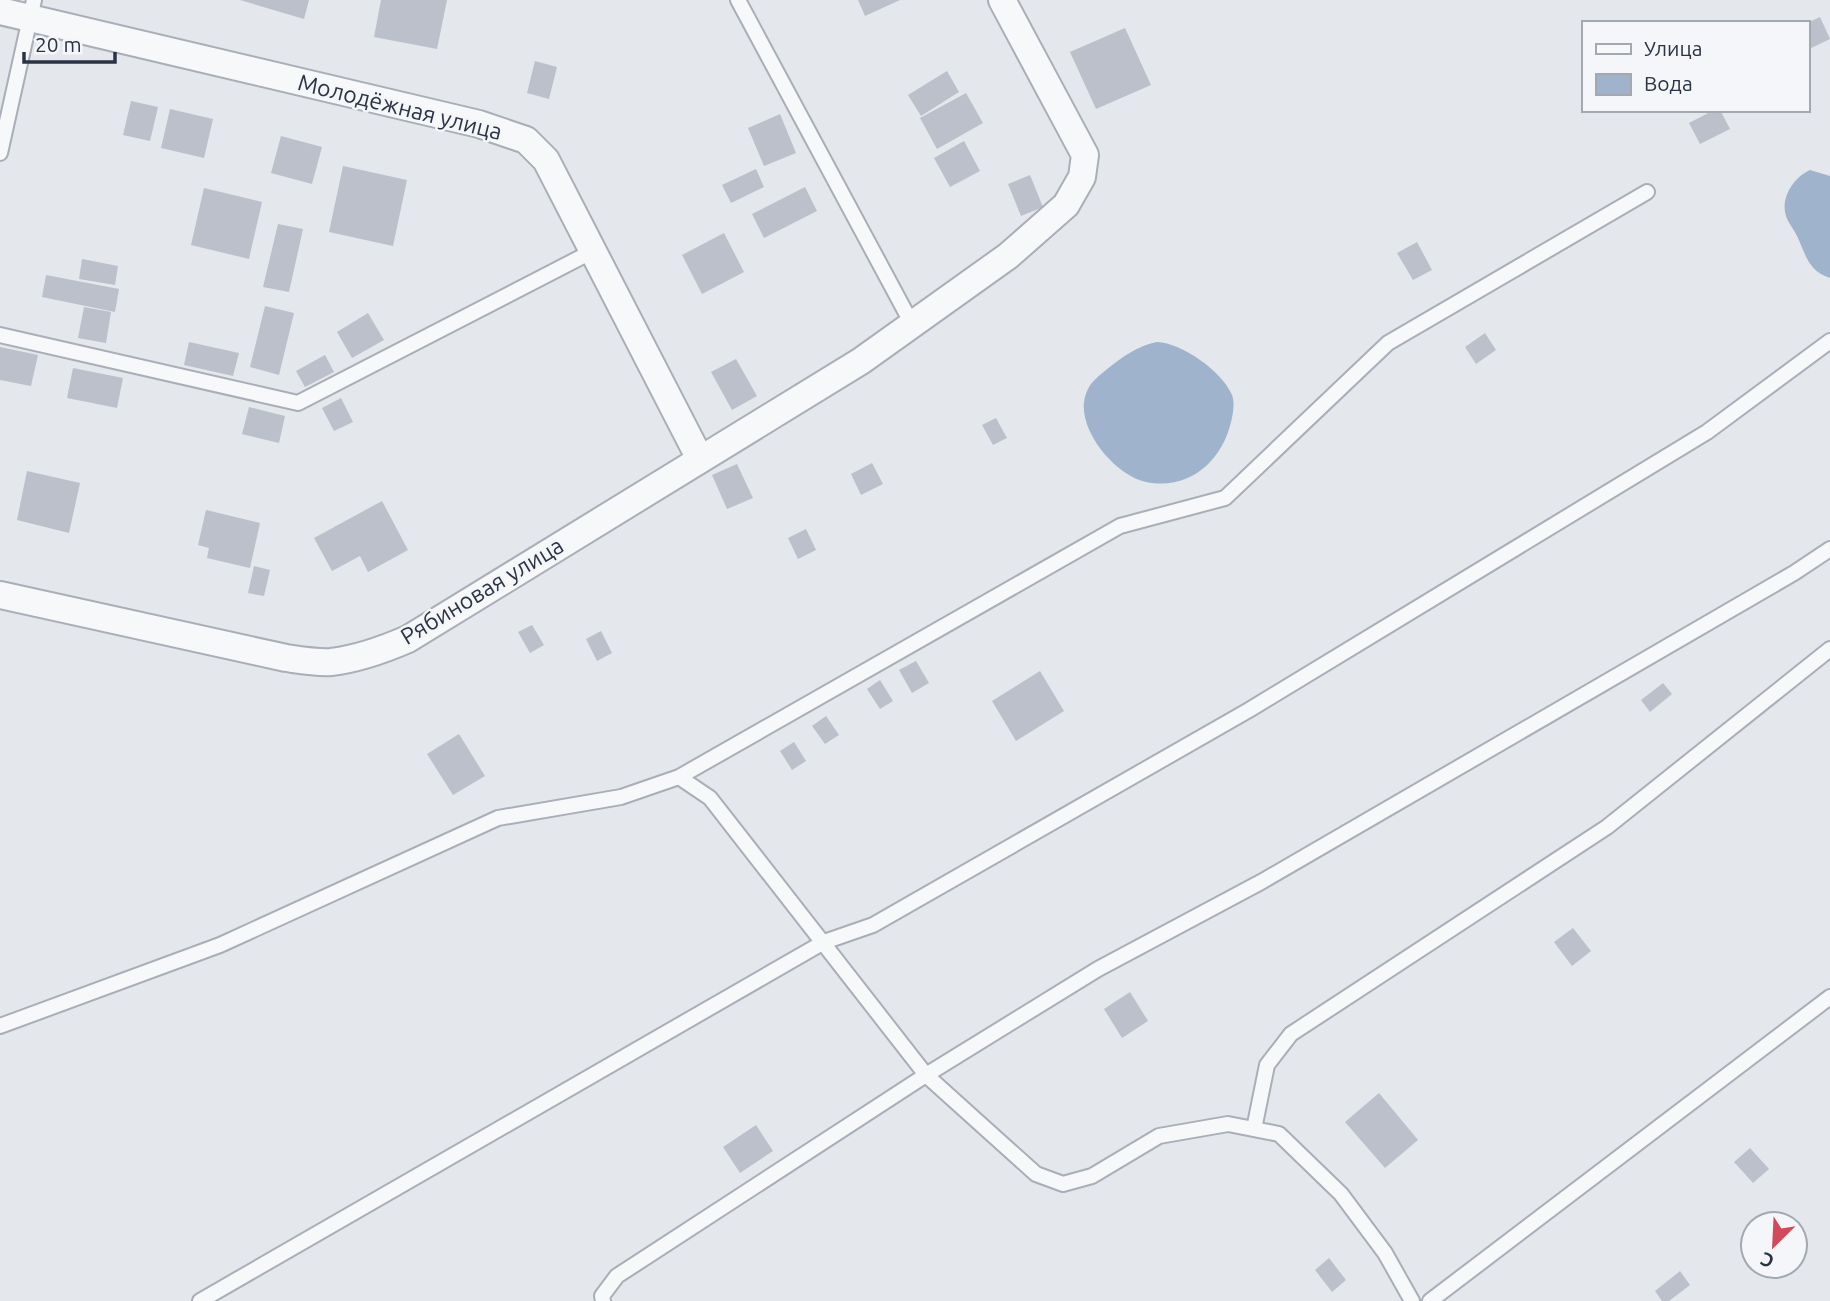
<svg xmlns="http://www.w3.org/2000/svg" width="1830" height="1301" font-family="Ubuntu,sans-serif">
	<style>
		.water { fill: #9fb4cc }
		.building { fill: #bbc0ca }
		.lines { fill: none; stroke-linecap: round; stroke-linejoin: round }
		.service-casing { stroke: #a9aeb7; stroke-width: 18 }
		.minor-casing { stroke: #a9aeb7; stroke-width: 30 }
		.service { stroke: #f7f8fa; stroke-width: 14 }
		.minor { stroke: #f7f8fa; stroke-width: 26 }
		.labels { text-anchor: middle; stroke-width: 5; stroke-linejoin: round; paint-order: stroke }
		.street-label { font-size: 23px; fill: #2b3445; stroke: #f4f6f9 }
	</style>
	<rect width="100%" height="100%" fill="#e4e7ec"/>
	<path class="water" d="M1810,170L1830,176V278C1808,271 1806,255 1797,236C1794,229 1788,223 1786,216C1780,198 1794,177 1810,170Z
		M1157,342C1182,343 1222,371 1232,395C1235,403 1233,414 1231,422C1222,461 1189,491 1146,482C1113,475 1070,422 1088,389C1092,381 1100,375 1106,370C1122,357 1137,346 1157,342Z"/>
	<path class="building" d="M240,0H309L304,19Z
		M381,0H447L437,49L374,37Z
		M858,0H900L865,16Z
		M1820,17L1830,39L1807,50V23Z
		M1125,28L1151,85L1096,109L1070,52Z
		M535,61L557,67L549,99L527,93Z
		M947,71L959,92L921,116L908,95Z
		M966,93L983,123L937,149L920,118Z
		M131,101L158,107L150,141L123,135Z
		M170,109L213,119L204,158L161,148Z
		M1714,110H1720L1730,129L1700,144L1689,123Z
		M780,114L796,153L764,166L748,128Z
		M281,136L322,147L312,184L271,173Z
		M964,141L980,171L950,187L934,158Z
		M343,166L407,180L393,246L329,232Z
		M756,169L764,187L731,203L722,185Z
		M1030,175L1043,207L1021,216L1008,184Z
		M805,187L817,211L764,238L752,214Z
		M204,188L262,202L249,259L191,245Z
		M278,224L303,229L289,292L263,287Z
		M724,233L744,272L702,294L682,255Z
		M1417,242L1432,270L1413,280L1397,253Z
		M82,259L118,266L115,285L79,279Z
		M46,275L119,289L115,312L42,297Z
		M265,306L294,313L279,375L250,367Z
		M84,307L111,312L106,343L78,338Z
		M368,313L384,340L352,358L337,332Z
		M1485,333L1496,350L1476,364L1465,347Z
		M189,342L239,353L233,376L184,365Z
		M0,347L38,355L31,386L0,380Z
		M325,355L334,372L305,387L296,371Z
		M736,359L757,396L732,410L711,372Z
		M73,368L123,378L117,408L67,398Z
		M341,398L353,422L334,431L322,408Z
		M249,407L285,416L279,443L242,434Z
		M996,418L1007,438L993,445L982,425Z
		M872,463L883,484L861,495L851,474Z
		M737,464L753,498L727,509L712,475Z
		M27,471L80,483L69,533L17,520Z
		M382,501L408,550L368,572L360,556L332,571L314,538Z
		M206,510L260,523L250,568L207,558L209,548L198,545Z
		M806,529L816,550L798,559L788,538Z
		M254,566L270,570L264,596L248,593Z
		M532,625L544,645L530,653L518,632Z
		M601,631L612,653L597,661L586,639Z
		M916,661L929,683L912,693L899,670Z
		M1040,671L1064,711L1016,741L992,701Z
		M880,680L893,701L880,709L867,689Z
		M1663,683L1672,694L1650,712L1641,700Z
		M826,716L839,735L825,744L812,726Z
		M459,734L485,776L453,795L427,754Z
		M794,742L806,761L792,770L780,751Z
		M1573,928L1591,951L1572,966L1554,942Z
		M1130,992L1148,1021L1122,1038L1104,1009Z
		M1379,1093L1418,1140L1385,1168L1345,1122Z
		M756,1125L773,1151L740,1173L723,1147Z
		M1750,1148L1769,1169L1753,1183L1734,1162Z
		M1329,1258L1346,1280L1332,1292L1315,1270Z
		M1680,1271L1690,1285L1669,1301H1662L1655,1291Z"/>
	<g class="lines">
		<defs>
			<path id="service" d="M738,0L912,324
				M0,153L34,0
				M0,335L298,403L593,251
				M679,777L1120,526L1225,498L1388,343L1647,192
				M0,1026L220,945L498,818L621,797L679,777L710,798L926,1075L1036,1174L1063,1184L1092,1176L1159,1136L1228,1124L1279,1134L1341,1194L1385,1253L1412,1301
				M1254,1129L1267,1065L1291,1034L1607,827L1830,649
				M200,1301L824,942L873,925L1249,710L1707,432L1830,341
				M603,1301L602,1296L617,1276L926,1075L1098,969L1261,882L1794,573L1830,549
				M1430,1301L1830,997"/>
			<path id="minor" d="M0,11L479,124L526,140L546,160L700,459
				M0,595L286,658C300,660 317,663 331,662C357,659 385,649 408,639L861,361L1008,256L1066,205L1082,177L1085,155L1002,0"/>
		</defs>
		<use href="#service" class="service-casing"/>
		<use href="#minor" class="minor-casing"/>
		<use href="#service" class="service"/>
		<use href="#minor" class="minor"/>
	</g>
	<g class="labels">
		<g class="street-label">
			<text transform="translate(400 107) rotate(14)" y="8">Молодёжная улица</text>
			<text transform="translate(482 591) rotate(-31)" y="8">Рябиновая улица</text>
		</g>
	</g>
	<rect x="1582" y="21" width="228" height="91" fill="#f4f6f9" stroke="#a4a8b1" stroke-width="2"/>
	<rect x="1596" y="44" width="35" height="10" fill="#f7f8fa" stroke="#a4a8b1" stroke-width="2"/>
	<text x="1644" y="56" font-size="21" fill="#2b3445">Улица</text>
	<rect x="1596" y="74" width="35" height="21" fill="#9fb4cc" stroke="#a4a8b1" stroke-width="2"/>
	<text x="1644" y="91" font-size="21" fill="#2b3445">Вода</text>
	<g transform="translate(1774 1245) rotate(204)"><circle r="33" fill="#f4f6f9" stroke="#a4a8b1" stroke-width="2"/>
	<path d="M0-5L12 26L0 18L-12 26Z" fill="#d1495b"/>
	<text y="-10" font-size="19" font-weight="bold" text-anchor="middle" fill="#2b3445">С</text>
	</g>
	<path d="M24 52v10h91v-10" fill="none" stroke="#2b3445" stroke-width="3.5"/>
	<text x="35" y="52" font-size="21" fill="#2b3445" stroke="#f4f6f9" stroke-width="5" paint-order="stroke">20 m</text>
</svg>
